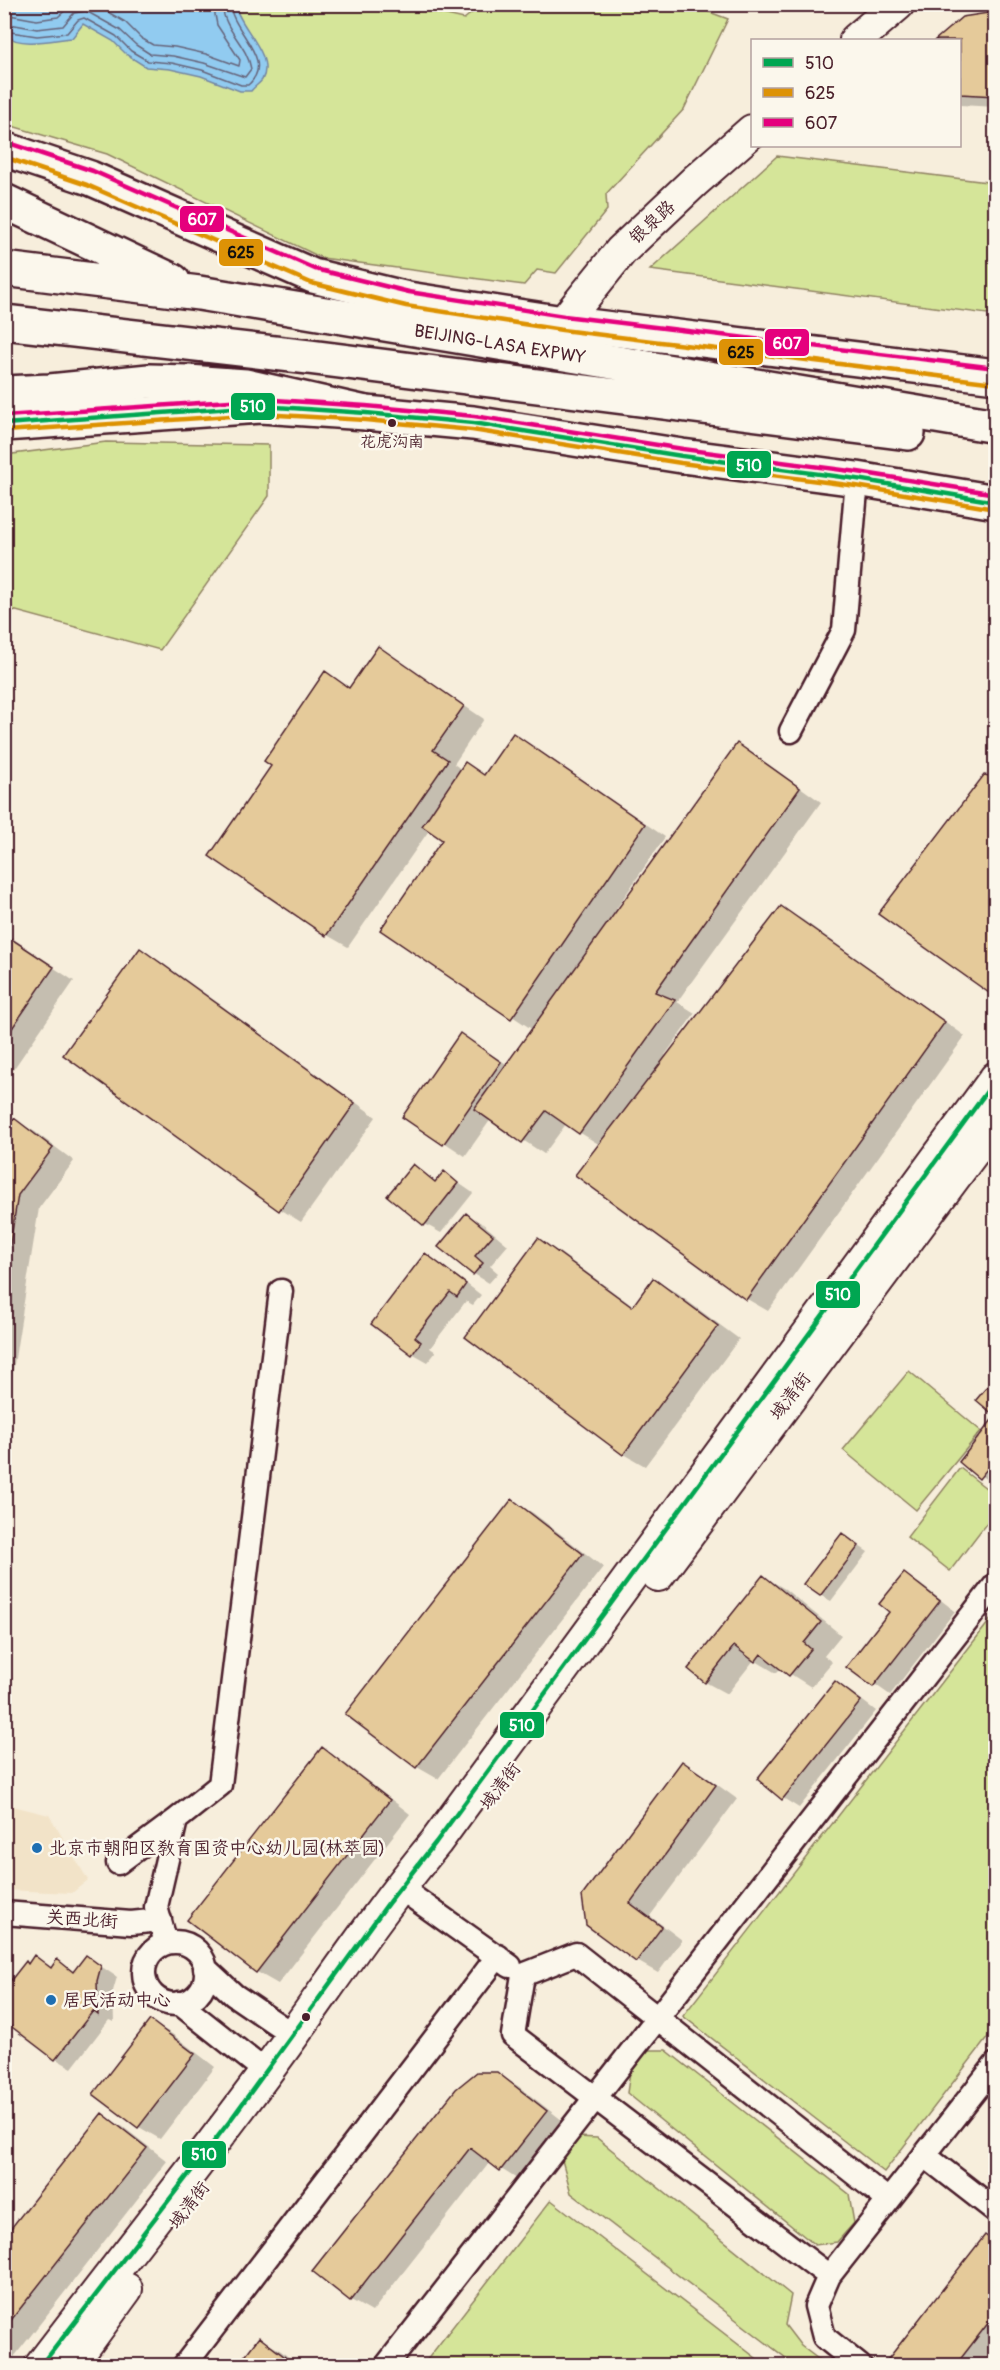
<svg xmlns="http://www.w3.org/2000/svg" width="1000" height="2370" font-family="Pangolin,'LXGW WenKai TC',sans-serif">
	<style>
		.built { fill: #f2e3c8 }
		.green { fill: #d5e599; stroke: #908262; stroke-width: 1.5 }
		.water { fill: #91cbf0; stroke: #7586a1; stroke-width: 1.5 }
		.shadow { fill: #0003 }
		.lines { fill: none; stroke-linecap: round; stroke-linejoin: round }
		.shore { stroke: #66647a; stroke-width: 1.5 }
		.building { fill: #e5ca9a; stroke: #4a1f2b; stroke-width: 1.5 }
		.street-casing { stroke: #4a1f2b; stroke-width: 27 }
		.secondary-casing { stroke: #4a1f2b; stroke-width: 36 }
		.primary-casing { stroke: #4a1f2b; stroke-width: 38 }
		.highway-casing { stroke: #4a1f2b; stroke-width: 38 }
		.street { stroke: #fbf7ec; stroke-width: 22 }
		.secondary { stroke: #fbf7ec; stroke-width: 32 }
		.primary { stroke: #fbf7ec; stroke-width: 33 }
		.highway { stroke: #fbf7ec; stroke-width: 33 }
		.bus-1-casing { stroke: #fbf7ec; stroke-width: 9 }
		.bus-2-casing { stroke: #fbf7ec; stroke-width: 9 }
		.bus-3-casing { stroke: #fbf7ec; stroke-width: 9 }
		.bus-1 { stroke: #00a651; stroke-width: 4.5 }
		.bus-2 { stroke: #dd9206; stroke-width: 4.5 }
		.bus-3 { stroke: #e5007d; stroke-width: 4.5 }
		.bus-dot { fill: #4a1f2b; stroke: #fbf7ec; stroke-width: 2 }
		.poi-dot { fill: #1f6fb2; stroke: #fbf7ec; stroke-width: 2 }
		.labels { text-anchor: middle; stroke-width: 5; stroke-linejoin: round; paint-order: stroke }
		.bus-label { font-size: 16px; fill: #4a1f2b; stroke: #fbf7ec }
		.street-label { font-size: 18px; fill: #4a1f2b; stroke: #fbf7ec }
		.poi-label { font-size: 18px; fill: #4a1f2b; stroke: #fbf7ec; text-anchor: start }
		.line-badge { stroke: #fbf7ec; stroke-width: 2 }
		.badge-label { font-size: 16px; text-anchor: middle; font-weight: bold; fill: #fff }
		.pale-badge-label { font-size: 16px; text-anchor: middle; font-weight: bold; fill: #111 }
	</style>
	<rect width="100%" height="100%" fill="#f7eedc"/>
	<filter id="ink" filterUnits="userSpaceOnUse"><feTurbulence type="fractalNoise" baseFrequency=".0167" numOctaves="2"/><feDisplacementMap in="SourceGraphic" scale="12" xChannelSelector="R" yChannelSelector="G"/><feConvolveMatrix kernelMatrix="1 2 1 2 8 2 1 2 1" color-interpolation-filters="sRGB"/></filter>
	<g filter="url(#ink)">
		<path class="built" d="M5,1804L49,1815L88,1880L72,1893L5,1890Z"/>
		<path class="green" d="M398,4L464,19L482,5L688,4L728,19L684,109L606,194L607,210L556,273L537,270L524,285L322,258L107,154L5,124L4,5Z
			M777,156L995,183V315L650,270Z
			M106,442L269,445V496L160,650L5,608V455Z
			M909,1371L981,1431L916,1510L843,1450Z
			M960,1468L995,1495V1512L950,1571L907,1537Z
			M995,1614V2028L884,2172L683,2016Z
			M646,2050H666L849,2194L854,2223L837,2242L815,2245L627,2093L630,2072Z
			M578,2137L597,2138L791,2295L785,2325L801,2346L826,2365H795L571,2193L562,2160Z
			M551,2200L765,2365H423Z"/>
		<path class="water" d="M4,5H235C239,27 276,56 262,80C259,84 254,87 251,91H240L201,76L170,69L146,67L127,55L113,41L83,24L72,38C52,40 21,48 5,35Z"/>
		<path class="shadow" d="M996,17V107L960,105V40H938L962,18Z
			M378,648L484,719L454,764L462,770L466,764L486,776L513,735L534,747L665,837L616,909L619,910L737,745L758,757L821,802L677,1002L695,1013L665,1055L668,1057L782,908L803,920L965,1036L768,1311L747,1299L600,1145L566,1124L544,1154L491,1119L465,1156L405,1116L461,1035L508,1065L533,1030L382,929L444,839L430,829L348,947L327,935L211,855L273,765L325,673L350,688Z
			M4,935L74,981L4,1083Z
			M140,950L161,962L376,1117L301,1222L280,1209Z
			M14,1120L35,1132L74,1161L39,1208L4,1427V1133Z
			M413,1166L437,1182L444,1173L473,1193L441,1233L425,1224Z
			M467,1215L483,1224L508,1245L490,1266L498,1273L489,1283L474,1274Z
			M538,1240L559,1252L634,1307L654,1280L675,1292L739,1339L645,1466L624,1454L467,1337Z
			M426,1255L441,1264L481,1295L473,1305L466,1301L430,1348L436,1352L428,1362L412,1353Z
			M996,1418V1486L961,1462Z
			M512,1501L533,1513L603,1567L438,1779L417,1767L347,1713Z
			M842,1535L868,1552L831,1601L820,1595Z
			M904,1575L920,1584L955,1611L890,1695L849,1666L892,1611Z
			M764,1577L785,1589L841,1635L824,1656L832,1662L811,1687L781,1668L776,1673L754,1660L727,1694L705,1682Z
			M835,1683L851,1692L876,1711L799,1808L783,1798Z
			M322,1749L343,1762L410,1814L278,1984L257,1972Z
			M683,1762L704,1775L737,1799L650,1916L682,1940L658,1973L637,1961L587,1924Z
			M35,1957L53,1968L58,1961L75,1972L87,1957L117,1977L113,1991L114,2022L109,2020L72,2068L56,2059L29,1965Z
			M151,2022L172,2034L215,2067L160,2139L139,2127Z
			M496,2073L518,2086L567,2124L522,2182L490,2162L372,2312L351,2300L314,2271Z
			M102,2115L123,2127L167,2161L7,2366H4V2239Z
			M996,2243V2352L985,2366H891Z
			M260,2339L281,2351L299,2366H239Z"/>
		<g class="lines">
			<path class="shore" d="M94,4L125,22L141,38L153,45L175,47L206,54L239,66L240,60L217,25L213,4
				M4,14L37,20L58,17L72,4
				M4,23L37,29L63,26L74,13L86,11L120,30L136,45L150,54L173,56L204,63L245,77L251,69C247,44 223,30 222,4
				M4,31L37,36L67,33L78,20L84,18L116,36L131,51L148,61L172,63L202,70L241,85H248C277,60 231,31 230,4"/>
		</g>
		<path class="building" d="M988,13L996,15V96L960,94V40H935L962,17Z
			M378,646L464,706L433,750L448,760L326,936L209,856L271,766L264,761L325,671L349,688Z
			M513,733L645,824L511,1019L380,930L442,840L422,826L465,762L484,775Z
			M737,743L800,788L655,992L675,1000L579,1134L546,1111L522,1143L474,1109Z
			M984,775L996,777V990L992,995L878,914Z
			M781,906L945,1022L746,1300L575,1175Z
			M4,934L54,967L4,1040Z
			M140,948L355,1103L279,1211L63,1055Z
			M460,1033L501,1062L443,1145L402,1117Z
			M14,1118L53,1148L18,1195L4,1281V1131Z
			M413,1164L435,1182L444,1171L458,1183L424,1226L387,1196Z
			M466,1213L493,1235L475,1256L483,1263L473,1275L438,1247Z
			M538,1238L632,1307L653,1278L718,1326L623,1455L465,1337Z
			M425,1253L466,1284L457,1297L450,1292L415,1337L421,1342L412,1355L371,1324Z
			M996,1376V1458L979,1479L959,1462L995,1416L976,1400Z
			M512,1499L583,1554L416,1768L345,1714Z
			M842,1533L859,1546L820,1596L803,1584Z
			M904,1573L940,1601L873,1687L846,1667L889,1612L879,1604Z
			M763,1575L821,1622L804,1643L811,1649L789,1676L761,1654L755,1662L734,1646L705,1683L688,1669Z
			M835,1681L861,1701L782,1800L757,1779Z
			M322,1747L390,1800L256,1973L187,1920Z
			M682,1761L716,1785L630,1903L662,1927L636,1962L586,1925L582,1896Z
			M34,1955L51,1968L57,1959L73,1972L86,1955L101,1966L97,1981L98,2015L93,2011L55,2060L4,2021V1989L26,1961L28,1964Z
			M150,2020L195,2054L138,2128L93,2094Z
			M477,2072H497L547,2111L500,2171L470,2148L350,2301L312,2271L456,2089Z
			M102,2113L147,2148L4,2329V2237Z
			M985,2235L996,2243V2313L955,2366H888L885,2363Z
			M259,2337L285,2357L278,2366H237Z"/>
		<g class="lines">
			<defs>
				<path id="street" d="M791,731L844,630L857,479
					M118,1863L176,1820
					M399,1887L510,1966
					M4,1913L131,1923L160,1920
					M144 1973a31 31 0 1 1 62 0a31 31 0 1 1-62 0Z
					M166,1943L156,1907L176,1820L220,1785L281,1291
					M205,1968L234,1995L293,2035
					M523,1975L513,2035L829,2276
					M523,1975L576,1954L888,2200
					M179,2003L266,2072
					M924,2155L996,2211
					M184,2366L498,1956
					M386,2366L996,1584
					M860,2366L824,2337L816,2306L829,2276L996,2064"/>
				<path id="secondary" d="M856,40L898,4
					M563,323L621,251L695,181L752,131
					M658,1575L996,1121
					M41,2366C112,2273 185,2181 255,2087C316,2006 371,1920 436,1842L996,1078
					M70,2366L126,2289"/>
				<path id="primary" d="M4,149L90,178L313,276L408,299L563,323L996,376
					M4,424L261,406L366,413L473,423L682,456L857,479L996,502"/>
				<path id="highway" d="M4,201L173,281
					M4,269L199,293L996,426
					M4,322L309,357L908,433
					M4,393L50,391L149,381L188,382L246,386L366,413"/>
			</defs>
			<use href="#street" class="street-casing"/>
			<use href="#secondary" class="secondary-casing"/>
			<use href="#primary" class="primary-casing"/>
			<use href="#highway" class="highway-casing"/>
			<use href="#street" class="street"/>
			<use href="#secondary" class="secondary"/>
			<use href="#primary" class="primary"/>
			<use href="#highway" class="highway"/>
			<defs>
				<path id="bus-1" d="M4,424L261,406L366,413L473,423L682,456L857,479L996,502
					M41,2366L229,2122L389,1902L436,1842L996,1079"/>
				<path id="bus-2" d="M4,157L87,185L311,283L406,306L562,330L995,383
					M5,431L261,414L365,420L472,430L681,463L856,486L995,509"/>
				<path id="bus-3" d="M6,142L93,171L315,269L409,292L564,316L996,368
					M4,416L260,399L366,406L474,416L683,449L858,472L996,494"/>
			</defs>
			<use href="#bus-1" class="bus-1-casing"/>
			<use href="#bus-2" class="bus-2-casing"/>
			<use href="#bus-3" class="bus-3-casing"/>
			<use href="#bus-1" class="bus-1"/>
			<use href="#bus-2" class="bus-2"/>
			<use href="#bus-3" class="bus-3"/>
		</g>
	</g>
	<g class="bus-dot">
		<circle cx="392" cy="423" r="5"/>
		<circle cx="306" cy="2017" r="5"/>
	</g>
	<g class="poi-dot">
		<circle cx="37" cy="1848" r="6"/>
		<circle cx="51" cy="2000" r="6"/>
	</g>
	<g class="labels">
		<g class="bus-label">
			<text x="392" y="447">花虎沟南</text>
		</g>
		<g class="street-label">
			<text transform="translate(652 222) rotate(-43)" y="6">银泉路</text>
			<text transform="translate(500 344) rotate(9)" y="6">BEIJING-LASA EXPWY</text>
			<text transform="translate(790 1396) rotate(-53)" y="6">域清街</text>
			<text transform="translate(500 1786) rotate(-53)" y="6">域清街</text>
			<text transform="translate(82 1919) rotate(4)" y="6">关西北街</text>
			<text transform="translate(189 2205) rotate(-53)" y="6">域清街</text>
		</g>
		<g class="poi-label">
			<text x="49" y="1854">北京市朝阳区教育国资中心幼儿园(林萃园)</text>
			<text x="63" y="2006">居民活动中心</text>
		</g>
	</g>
	<g class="line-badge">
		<rect x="179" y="205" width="46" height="28" rx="6" fill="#e5007d"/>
		<rect x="218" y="238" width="46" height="29" rx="6" fill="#dd9206"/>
		<rect x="764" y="328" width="46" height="29" rx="6" fill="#e5007d"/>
		<rect x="718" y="338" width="46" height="28" rx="6" fill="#dd9206"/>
		<rect x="230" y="392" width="46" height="29" rx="6" fill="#00a651"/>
		<rect x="726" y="450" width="46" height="29" rx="6" fill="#00a651"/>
		<rect x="815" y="1280" width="46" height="29" rx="6" fill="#00a651"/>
		<rect x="499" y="1711" width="46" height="28" rx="6" fill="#00a651"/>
		<rect x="181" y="2140" width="46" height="29" rx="6" fill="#00a651"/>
	</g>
	<g class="badge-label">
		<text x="202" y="225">607</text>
		<text x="787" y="349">607</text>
		<text x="253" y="412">510</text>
		<text x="749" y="471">510</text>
		<text x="838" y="1300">510</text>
		<text x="522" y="1731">510</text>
		<text x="204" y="2160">510</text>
	</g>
	<g class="pale-badge-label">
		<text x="241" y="258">625</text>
		<text x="741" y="358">625</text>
	</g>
	<rect width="1000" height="2370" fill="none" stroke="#fbf7ec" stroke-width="24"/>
	<rect x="12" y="12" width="976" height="2346" fill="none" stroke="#4a1f2b" stroke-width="2" filter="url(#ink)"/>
	<rect x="751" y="39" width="210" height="108" fill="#fbf7ec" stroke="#b4a19f" stroke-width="1.5"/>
	<rect x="763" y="58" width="30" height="9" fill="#00a651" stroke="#b4a19f" stroke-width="1.5"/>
	<text x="805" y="69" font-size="18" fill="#4a1f2b">510</text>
	<rect x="763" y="88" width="30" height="9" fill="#dd9206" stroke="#b4a19f" stroke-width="1.5"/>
	<text x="805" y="99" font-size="18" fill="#4a1f2b">625</text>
	<rect x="763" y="118" width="30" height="9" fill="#e5007d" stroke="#b4a19f" stroke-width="1.5"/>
	<text x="805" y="129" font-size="18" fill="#4a1f2b">607</text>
</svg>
